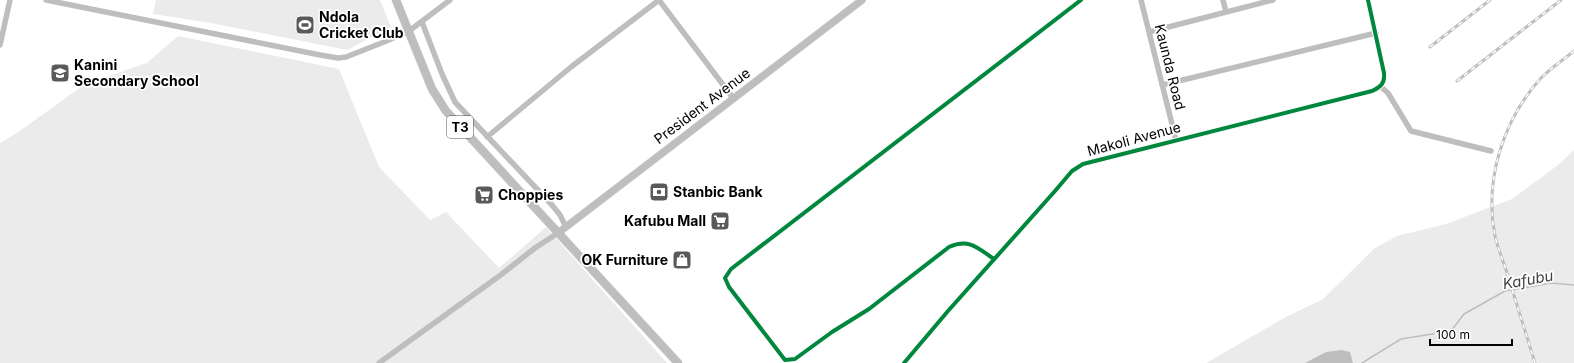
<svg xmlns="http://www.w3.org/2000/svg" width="1574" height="363" font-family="Inter,sans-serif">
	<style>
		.green { fill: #ebebeb }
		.water { fill: #bebebe }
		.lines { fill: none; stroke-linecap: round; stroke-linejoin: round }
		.stream { stroke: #bebebe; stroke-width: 1.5 }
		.major-casing { stroke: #dbdbdb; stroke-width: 8 }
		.highway-casing { stroke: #dbdbdb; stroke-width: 9 }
		.minor { stroke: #bebebe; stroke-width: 5.5 }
		.major { stroke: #bebebe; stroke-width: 7 }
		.highway { stroke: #bebebe; stroke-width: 8 }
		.rail-casing { stroke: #bebebe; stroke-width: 3 }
		.rail { stroke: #fff; stroke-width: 1.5; stroke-dasharray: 4.5; stroke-linecap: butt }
		.cycleway-casing { stroke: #fff; stroke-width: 6 }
		.cycleway { stroke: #00873e; stroke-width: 4 }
		.labels { text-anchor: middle; stroke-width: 3.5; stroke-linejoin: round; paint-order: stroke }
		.shield { fill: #fff; stroke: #4c4c4c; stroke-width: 1 }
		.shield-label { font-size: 13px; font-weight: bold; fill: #000 }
		.poi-label { font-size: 14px; font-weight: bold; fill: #000; stroke: #fff; text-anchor: start }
		.street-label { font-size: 14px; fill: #000; stroke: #fff }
		.water-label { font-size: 15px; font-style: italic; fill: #434343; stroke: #fff }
	</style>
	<rect width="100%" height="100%" fill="#fff"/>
	<path class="green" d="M156,0H380L391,27L347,50L211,23L153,14Z
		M178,36L339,69L379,167L430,220L446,212L499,268L546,227L667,363H0V143L17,133L85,84L147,63Z
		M1574,150V363H1353V360H1311L1305,363H1206L1284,318L1323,299L1375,248L1397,236L1446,224L1512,199L1558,165Z"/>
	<path class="water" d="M1342,350L1350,352L1353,363H1305L1326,352Z"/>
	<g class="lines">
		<path class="stream" d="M1362,363L1401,339L1451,331L1464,314L1505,291L1551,283L1574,285"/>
		<defs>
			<path id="major" d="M558,233L862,0"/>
			<path id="highway" d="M396,0L432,89L446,111L678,363"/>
		</defs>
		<use href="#major" class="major-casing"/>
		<use href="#highway" class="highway-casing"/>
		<path class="minor" d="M46,0L320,55L338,58L346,57L384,42L409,31L450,0
			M659,0L733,98
			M1141,0L1176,140
			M1223,0L1226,12
			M422,22L442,74L455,102L552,205L560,215L566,227
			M1149,32L1273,0
			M0,45L10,0
			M1162,85L1376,33
			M1380,86L1388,93L1411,131L1491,151
			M487,137L571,67L659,0
			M994,259C978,248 969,238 949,247L869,309L832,332L795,359L785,360L729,287L725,278L731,269L1081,0
			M379,363L502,274L535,248L558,233
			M904,363L948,311L1055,191L1072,171L1083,164L1372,91C1381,87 1385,83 1384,73L1368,0"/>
		<use href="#major" class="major"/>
		<use href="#highway" class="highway"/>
		<defs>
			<path id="rail" d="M1430,47L1490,0
				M1457,81L1561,0
				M1535,363C1526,334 1517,305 1508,276C1504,263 1498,249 1495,236C1484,180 1503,120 1541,78C1551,68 1563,60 1574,51"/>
		</defs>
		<use href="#rail" class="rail-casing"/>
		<use href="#rail" class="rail"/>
		<defs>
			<path id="cycleway" d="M994,259C978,248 969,238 949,247L869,309L832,332L795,359L785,360L729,287L725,278L731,269L1081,0
				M904,363L948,311L1055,191L1072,171L1083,164L1372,91C1381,87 1385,83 1384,73L1368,0"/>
		</defs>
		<use href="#cycleway" class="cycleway-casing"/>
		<use href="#cycleway" class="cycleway"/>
	</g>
	<defs>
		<symbol id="stadium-square" viewBox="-11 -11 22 22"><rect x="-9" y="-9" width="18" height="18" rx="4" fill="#595959" stroke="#fff"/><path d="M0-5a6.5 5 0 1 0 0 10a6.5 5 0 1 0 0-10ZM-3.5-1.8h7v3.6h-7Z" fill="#fff"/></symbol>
		<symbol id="school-square" viewBox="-11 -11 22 22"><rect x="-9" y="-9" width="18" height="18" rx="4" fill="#595959" stroke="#fff"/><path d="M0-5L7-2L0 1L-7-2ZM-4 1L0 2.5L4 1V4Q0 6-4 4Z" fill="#fff"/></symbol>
		<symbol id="bank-square" viewBox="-11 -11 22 22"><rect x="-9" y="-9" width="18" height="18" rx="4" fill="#595959" stroke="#fff"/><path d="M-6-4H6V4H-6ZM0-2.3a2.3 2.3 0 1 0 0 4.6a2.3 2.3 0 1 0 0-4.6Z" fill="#fff"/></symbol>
		<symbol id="supermarket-square" viewBox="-11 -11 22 22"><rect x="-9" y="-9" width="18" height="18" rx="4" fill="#595959" stroke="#fff"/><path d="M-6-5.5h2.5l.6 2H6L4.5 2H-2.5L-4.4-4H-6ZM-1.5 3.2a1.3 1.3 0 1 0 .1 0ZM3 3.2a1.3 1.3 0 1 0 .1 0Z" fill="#fff"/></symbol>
		<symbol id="shop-square" viewBox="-11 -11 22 22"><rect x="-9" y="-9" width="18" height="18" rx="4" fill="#595959" stroke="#fff"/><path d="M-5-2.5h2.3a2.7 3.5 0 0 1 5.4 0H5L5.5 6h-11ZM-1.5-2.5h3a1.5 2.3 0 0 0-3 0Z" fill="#fff"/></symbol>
	</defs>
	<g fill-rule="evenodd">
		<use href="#stadium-square" x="294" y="14" width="22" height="22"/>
		<use href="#school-square" x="49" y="62" width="22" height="22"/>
		<use href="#bank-square" x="648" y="181" width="22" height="22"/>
		<use href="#supermarket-square" x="473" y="184" width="22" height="22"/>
		<use href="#supermarket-square" x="709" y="210" width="22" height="22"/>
		<use href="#shop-square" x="671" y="249" width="22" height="22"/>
	</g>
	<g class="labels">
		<rect class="shield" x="447" y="116" width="26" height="22" rx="3"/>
		<g class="shield-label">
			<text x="460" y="132">T3</text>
		</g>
		<g class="poi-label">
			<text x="319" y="22">Ndola<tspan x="319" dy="16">Cricket Club</tspan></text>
			<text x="74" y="70">Kanini<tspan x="74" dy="16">Secondary School</tspan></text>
			<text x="673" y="197">Stanbic Bank</text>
			<text x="498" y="200">Choppies</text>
			<text x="706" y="226" text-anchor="end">Kafubu Mall</text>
			<text x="668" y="265" text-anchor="end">OK Furniture</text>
		</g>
		<g class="street-label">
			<text transform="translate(1170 67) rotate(76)" y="5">Kaunda Road</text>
			<text transform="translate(702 106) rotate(-37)" y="5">President Avenue</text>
			<text transform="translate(1134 139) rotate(-15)" y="5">Makoli Avenue</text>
		</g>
		<g class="water-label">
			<text transform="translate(1528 280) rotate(-10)" y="5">Kafubu</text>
		</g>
	</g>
	<path d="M1430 339v6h82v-6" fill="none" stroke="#000000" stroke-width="2"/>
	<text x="1436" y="339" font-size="12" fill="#000000" stroke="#ffffff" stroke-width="3" paint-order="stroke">100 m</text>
</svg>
